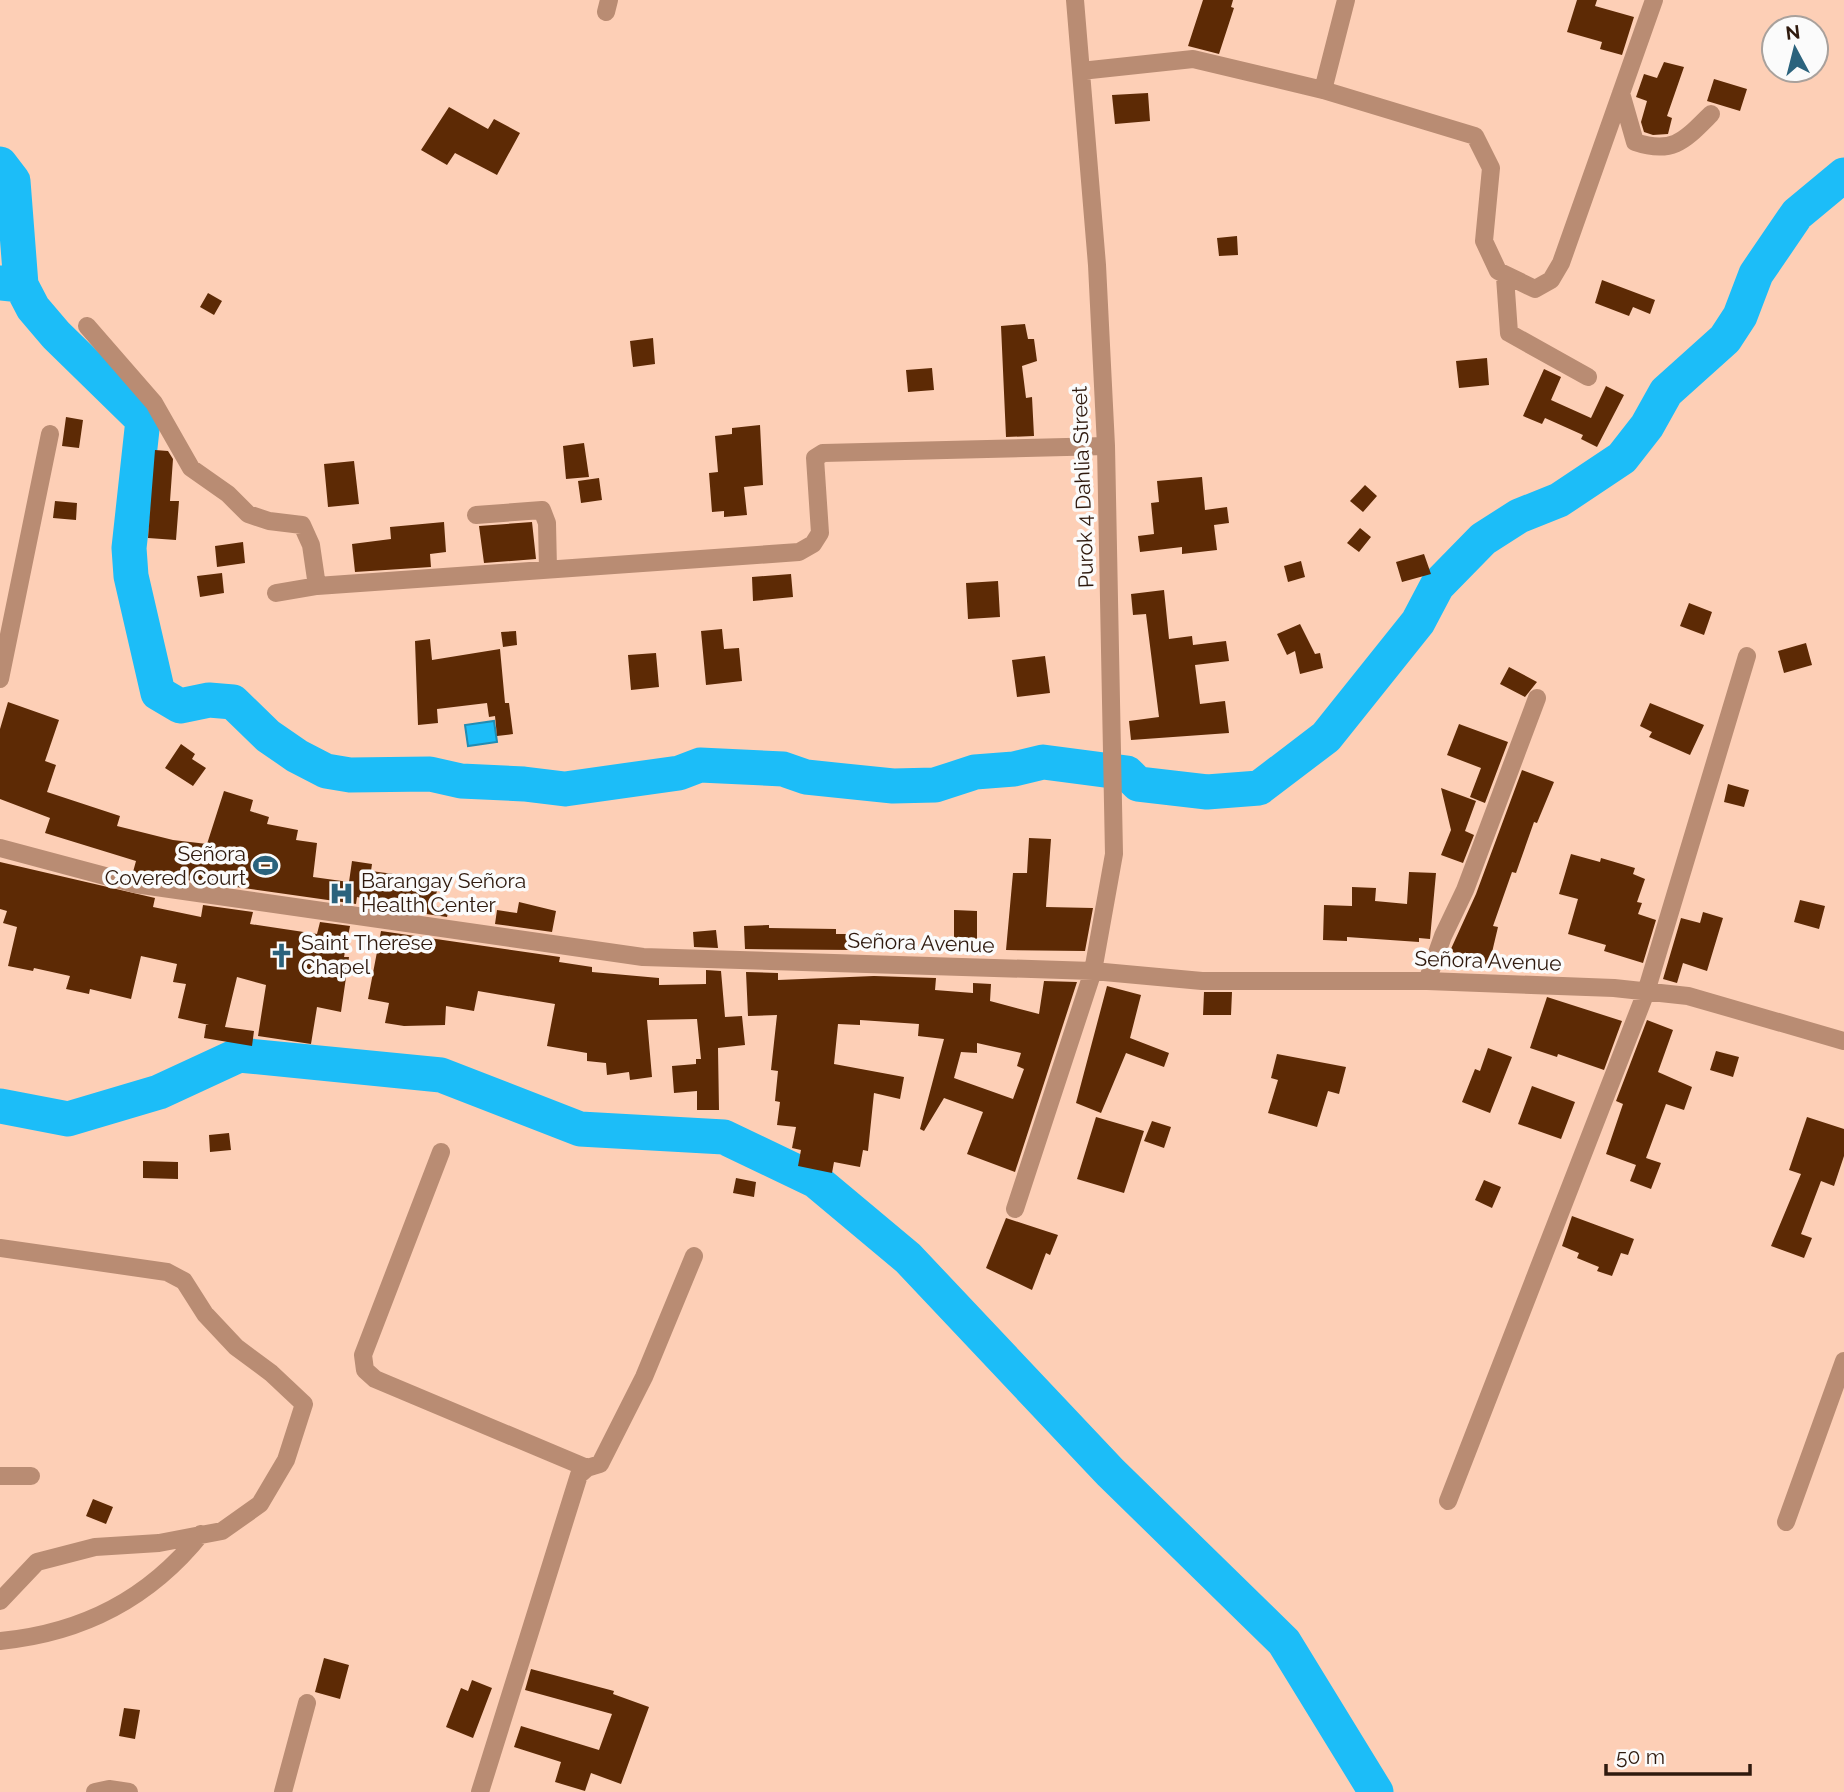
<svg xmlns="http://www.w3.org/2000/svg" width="1844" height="1792" font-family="Raleway,sans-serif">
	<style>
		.water { fill: #1cbdf8; stroke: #228cb2; stroke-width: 2 }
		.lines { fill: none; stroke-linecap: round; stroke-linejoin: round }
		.river { stroke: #1cbdf8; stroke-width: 35 }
		.building { fill: #5d2a05; fill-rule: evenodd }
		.street { stroke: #b98c73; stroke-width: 18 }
		.labels { text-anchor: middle; stroke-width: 7; stroke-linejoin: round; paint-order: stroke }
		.street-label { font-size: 21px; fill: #2f1a0e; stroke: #fbfbfb }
		.poi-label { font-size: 21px; fill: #2f1a0e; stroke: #fbfbfb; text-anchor: start }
	</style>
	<rect width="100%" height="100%" fill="#fdcfb6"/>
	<path class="water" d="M494,721L497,742L468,746L465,725Z"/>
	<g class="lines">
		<path class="river" d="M0,164L13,181L21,285
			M0,283L21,285L33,308L56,335L143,420L129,548L131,576L158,693L180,706L209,700L233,702L268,736L297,756L326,771L350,775L430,774L461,781L524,784L565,789L679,773L700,765L783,769L806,777L893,786L935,785L975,772L1014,769L1043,762L1127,773L1138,784L1207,792L1259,788L1326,737L1418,622L1437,586L1483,539L1519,516L1559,500L1622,458L1647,426L1666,392L1725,339L1740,316L1756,274L1797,214L1844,175
			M0,1106L68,1119L159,1092L239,1055L441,1075L580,1129L724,1137L816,1181L908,1258L1110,1472L1284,1642L1376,1792"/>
	</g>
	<path class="building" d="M1203,0H1233L1231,7L1234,8L1219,54L1188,46Z
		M1577,0H1597L1595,6L1634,17L1622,55L1600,49L1602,42L1567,32Z
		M1664,62L1684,67L1667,116L1672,118L1668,134L1653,135L1644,132L1641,122L1647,101L1636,97L1644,74L1657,78Z
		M1714,79L1747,89L1740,111L1707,101Z
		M1148,93L1150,121L1115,124L1112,95Z
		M449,107L488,129L494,119L520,133L497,175L455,153L447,165L421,150Z
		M1237,236L1238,255L1219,256L1217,238Z
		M1602,280L1655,300L1650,314L1633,307L1629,316L1595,303Z
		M208,293L222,301L214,315L200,307Z
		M1025,324L1028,339H1034L1037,361L1022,366L1026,398L1032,397L1034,436L1006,437L1001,326Z
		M653,338L655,364L633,367L630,341Z
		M1487,358L1489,385L1459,388L1456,361Z
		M932,368L934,390L908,392L906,370Z
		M1544,369L1561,377L1551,400L1591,418L1606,386L1624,395L1597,447L1581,439L1583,435L1545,418L1542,424L1523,416Z
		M66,417L83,420L79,448L62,446Z
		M760,425L763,485L744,487L747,515L724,517V511L712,512L709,473L718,472L715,436L732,434V428Z
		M584,443L589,477L566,479L563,446Z
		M155,450L168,451L173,459L170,501H179L176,540L148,538Z
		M354,461L359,504L328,507L324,464Z
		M1202,477L1205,510L1227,507L1229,523L1214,525L1217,550L1182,554V547L1140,552L1138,536L1154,534L1151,503L1159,502L1157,481Z
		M599,478L602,500L581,503L578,481Z
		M1365,485L1377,496L1363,512L1350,501Z
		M55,501L77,503L76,520L53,518Z
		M444,522L446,552L430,554L431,567L355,572L352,544L391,539L390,527Z
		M532,522L536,559L484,563L479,526Z
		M1360,528L1371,537L1359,552L1347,543Z
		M243,542L245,563L217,567L215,546Z
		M1424,554L1431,574L1402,582L1396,562Z
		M1301,561L1305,577L1288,582L1284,566Z
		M222,573L224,593L200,597L197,576Z
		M791,574L793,597L753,601L752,577Z
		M998,581L1000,617L968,619L966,583Z
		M1164,590L1169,639L1192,636L1193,645L1226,641L1229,661L1195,665L1200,704L1225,701L1229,733L1131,740L1129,721L1159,717L1146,614L1133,615L1131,594Z
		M1689,603L1712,612L1704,635L1680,626Z
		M1300,624L1315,654L1320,653L1323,668L1300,674L1295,651L1287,655L1277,634Z
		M722,629L724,649L739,648L742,681L706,685L701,631Z
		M516,631L517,645L503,647L501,632Z
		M430,639L432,660L500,649L505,703H509L513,734L497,736L495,716L489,717L487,703L437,709L438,723L418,725L415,641Z
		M1806,643L1812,665L1784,673L1778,651Z
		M656,653L659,687L631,690L628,655Z
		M1045,656L1050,693L1017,697L1012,660Z
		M1509,667L1537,682L1525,697L1500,684Z
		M8,702L59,720L45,761L56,765L47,792L120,816L117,826L173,840L207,844L224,791L253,800L250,811L269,817L267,824L298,830L296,840L317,843L313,877L349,882L352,861L372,864L371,871L439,880L434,906L449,909L447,917L385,908L386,903L357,897L356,904L137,873L133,872L136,861L45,833L50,818L0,799V729Z
		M1650,703L1704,725L1690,755L1649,737L1652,732L1640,726Z
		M1459,724L1508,742L1485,803L1470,797L1481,768L1447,755Z
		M181,744L195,754L192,759L206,768L193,786L165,768Z
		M1522,770L1554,782L1537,823L1534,822L1516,873L1512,872L1493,926L1498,927L1489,965L1450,951L1476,894Z
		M1728,784L1749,790L1744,807L1724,802Z
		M1441,788L1476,801L1465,831L1474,835L1463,863L1441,855L1451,830Z
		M1029,838L1051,839L1046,907L1093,908L1085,951L1006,950L1013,873H1027Z
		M1571,854L1600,862L1601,858L1635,868L1633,874L1645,879L1637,902L1642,903L1638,914L1656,920L1643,963L1604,951L1606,945L1568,934L1578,899L1559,894Z
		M0,862L155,898L153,907L201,917L203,905L253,912L250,924L317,934L320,922L350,926L344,957H349L341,1012L317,1007L311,1044L258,1036L266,985L237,977L225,1027L254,1031L252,1046L204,1038L206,1025H209L178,1018L186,984L173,982L177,964L141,956L131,999L90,989L89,994L66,989L70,976L34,968L33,971L8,966L17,927L3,923L7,911L0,909Z
		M1409,872L1436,873L1430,939L1419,938V942L1347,937V941L1323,940L1324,905L1352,906V887L1376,888L1375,901L1407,904Z
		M1800,900L1825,906L1819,929L1794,922Z
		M519,902L556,911L552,932L495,924L497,910L517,913Z
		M954,910L977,911V939H954Z
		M1703,912L1723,918L1707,971L1683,963L1677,983L1663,979L1681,918L1700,923Z
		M769,925V928L836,929V934H856V950L745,949L744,926Z
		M716,930L718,948L694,947L693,932Z
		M381,931L560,957L559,962L592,967V972L659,978V985L706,984V970L721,971L725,1017L742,1016L745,1045L718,1048L719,1110H697V1091L674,1093L672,1066L696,1064V1059H701L697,1019L647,1020L652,1077L630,1080L629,1072L607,1075L606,1063L587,1061V1053L547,1046L555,1004L478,991L474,1011L446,1006L445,1025L404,1026L385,1023L389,1003L368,999Z
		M746,972L778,973V980L874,976L936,978L935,990L973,993V983L991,984L990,1001L1039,1014L1044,981L1077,982L1015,1172L967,1154L983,1112L944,1098L924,1131L920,1129L944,1039L918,1036L919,1024L860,1020V1025L838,1024L834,1064L904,1077L900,1099L874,1093L868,1151L863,1150L860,1167L834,1162L832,1173L798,1166L801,1150L792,1148L796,1127L777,1125L780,1102L775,1101L778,1071L771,1070L777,1015L748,1016ZM977,1043L1021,1053L1017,1066L1024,1069L1013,1099L954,1078L961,1052L977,1053Z
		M1107,986L1141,995L1130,1038L1169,1053L1164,1067L1126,1053L1101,1113L1076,1103Z
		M1204,992H1232L1231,1015H1203Z
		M1547,997L1622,1021L1604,1070L1558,1054L1557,1057L1530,1048Z
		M1647,1020L1673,1030L1658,1072L1692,1087L1684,1110L1666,1104L1646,1158L1661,1163L1651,1189L1630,1181L1636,1165L1606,1154L1623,1104L1616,1101Z
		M1488,1048L1512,1057L1490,1113L1462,1102L1475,1069L1480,1071Z
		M1716,1051L1739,1057L1733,1077L1710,1070Z
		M1277,1054L1346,1067L1339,1094L1328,1091L1317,1127L1268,1113L1278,1080L1271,1078Z
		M1532,1086L1575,1102L1561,1139L1518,1124Z
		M1096,1117L1144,1131L1124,1193L1077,1179Z
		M1807,1117L1844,1129V1156L1834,1186L1821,1181L1801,1234L1812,1238L1804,1258L1771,1246L1801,1174L1789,1170Z
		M1152,1121L1171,1127L1164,1148L1144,1141Z
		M229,1133L231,1150L210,1152L209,1135Z
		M143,1161L178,1162V1179L143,1178Z
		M736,1178L756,1182L754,1197L733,1193Z
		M1484,1180L1501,1187L1492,1208L1475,1200Z
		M1572,1216L1634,1239L1628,1255L1621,1253L1612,1276L1597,1271L1599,1267L1577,1258L1579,1253L1562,1246Z
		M1006,1218L1058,1235L1050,1255L1046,1253L1032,1290L986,1268Z
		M93,1499L113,1507L106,1524L86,1516Z
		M324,1658L349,1665L340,1699L315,1692Z
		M531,1669L614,1691L613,1694L649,1707L621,1784L591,1773L585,1791L555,1782L561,1762L514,1747L521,1726L599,1750L612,1714L525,1690Z
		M472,1680L492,1688L473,1738L446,1727L461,1688L468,1691Z
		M124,1708L140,1710L135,1739L119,1736Z"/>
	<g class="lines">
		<path class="street" d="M606,12L609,0
			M1081,71L1193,59L1323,90L1475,136L1491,168L1484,241L1498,271L1535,289L1551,280L1561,263L1654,0
			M1323,90L1346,0
			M1621,93L1635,142C1673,155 1685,140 1711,114
			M1505,277L1509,333L1588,377
			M87,326L154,403L191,468L228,494L248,514L269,521L302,525L311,545L317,586
			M476,515L542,510L547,523L548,569
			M276,593L317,586L799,552L813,544L820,533L815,458L823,453L1106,446
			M0,679L50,434
			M0,848L135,884L643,957L1093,971L1202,981H1427L1614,988L1688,996L1844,1041
			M1427,981L1443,936L1465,890L1537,698
			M441,1152L363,1355L365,1370L375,1379L587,1468
			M1015,1209L1093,971L1114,854L1106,446L1097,265L1075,0
			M0,1248L167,1272L184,1281L205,1314L236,1347L271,1373L304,1404L286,1460L260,1504L222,1531L159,1543L95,1547L37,1562L0,1601
			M0,1476H31
			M1448,1501L1646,992L1747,656
			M1786,1522L1844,1361
			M0,1641C83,1633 149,1599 201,1534
			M95,1792L109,1789L129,1792
			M283,1792L307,1703
			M480,1792L579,1475L587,1468L600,1464L644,1377L694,1256"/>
	</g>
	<defs>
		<symbol id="stadium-bare" viewBox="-9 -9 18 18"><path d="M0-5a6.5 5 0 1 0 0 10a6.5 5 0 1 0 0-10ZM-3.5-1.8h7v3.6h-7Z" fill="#2b637d" stroke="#fbfbfb" stroke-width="2.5" paint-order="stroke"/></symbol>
		<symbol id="hospital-bare" viewBox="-9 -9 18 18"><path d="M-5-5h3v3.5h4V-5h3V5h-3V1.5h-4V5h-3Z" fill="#2b637d" stroke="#fbfbfb" stroke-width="2.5" paint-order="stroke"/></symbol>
		<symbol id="church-bare" viewBox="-9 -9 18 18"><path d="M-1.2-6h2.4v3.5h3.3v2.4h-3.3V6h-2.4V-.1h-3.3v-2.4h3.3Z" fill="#2b637d" stroke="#fbfbfb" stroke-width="2.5" paint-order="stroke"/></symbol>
	</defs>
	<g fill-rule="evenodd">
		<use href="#stadium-bare" x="248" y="848" width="35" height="35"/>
		<use href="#hospital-bare" x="324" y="876" width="35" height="35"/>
		<use href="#church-bare" x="264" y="938" width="35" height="35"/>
	</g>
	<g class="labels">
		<g class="street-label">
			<text transform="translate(1083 487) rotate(-92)" y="7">Purok 4 Dahlia Street</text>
			<text transform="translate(921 943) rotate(2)" y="7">Señora Avenue</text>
			<text transform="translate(1488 961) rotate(2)" y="7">Señora Avenue</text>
		</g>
		<g class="poi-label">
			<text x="246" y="861" text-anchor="end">Señora<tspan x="246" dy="24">Covered Court</tspan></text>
			<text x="361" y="888">Barangay Señora<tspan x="361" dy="24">Health Center</tspan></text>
			<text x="301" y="950">Saint Therese<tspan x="301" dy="24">Chapel</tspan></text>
		</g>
	</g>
	<g transform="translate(1795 49) rotate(353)"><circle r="33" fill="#fbfbfb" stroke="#a9a19c" stroke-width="2"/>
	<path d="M0-5L12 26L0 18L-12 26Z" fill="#2b637d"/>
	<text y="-10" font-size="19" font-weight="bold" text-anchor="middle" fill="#2f1a0e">N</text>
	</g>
	<path d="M1606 1764v10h144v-10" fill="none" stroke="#2f1a0e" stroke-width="3.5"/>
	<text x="1616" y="1764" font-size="21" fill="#2f1a0e" stroke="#fbfbfb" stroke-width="5" paint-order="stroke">50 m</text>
</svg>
